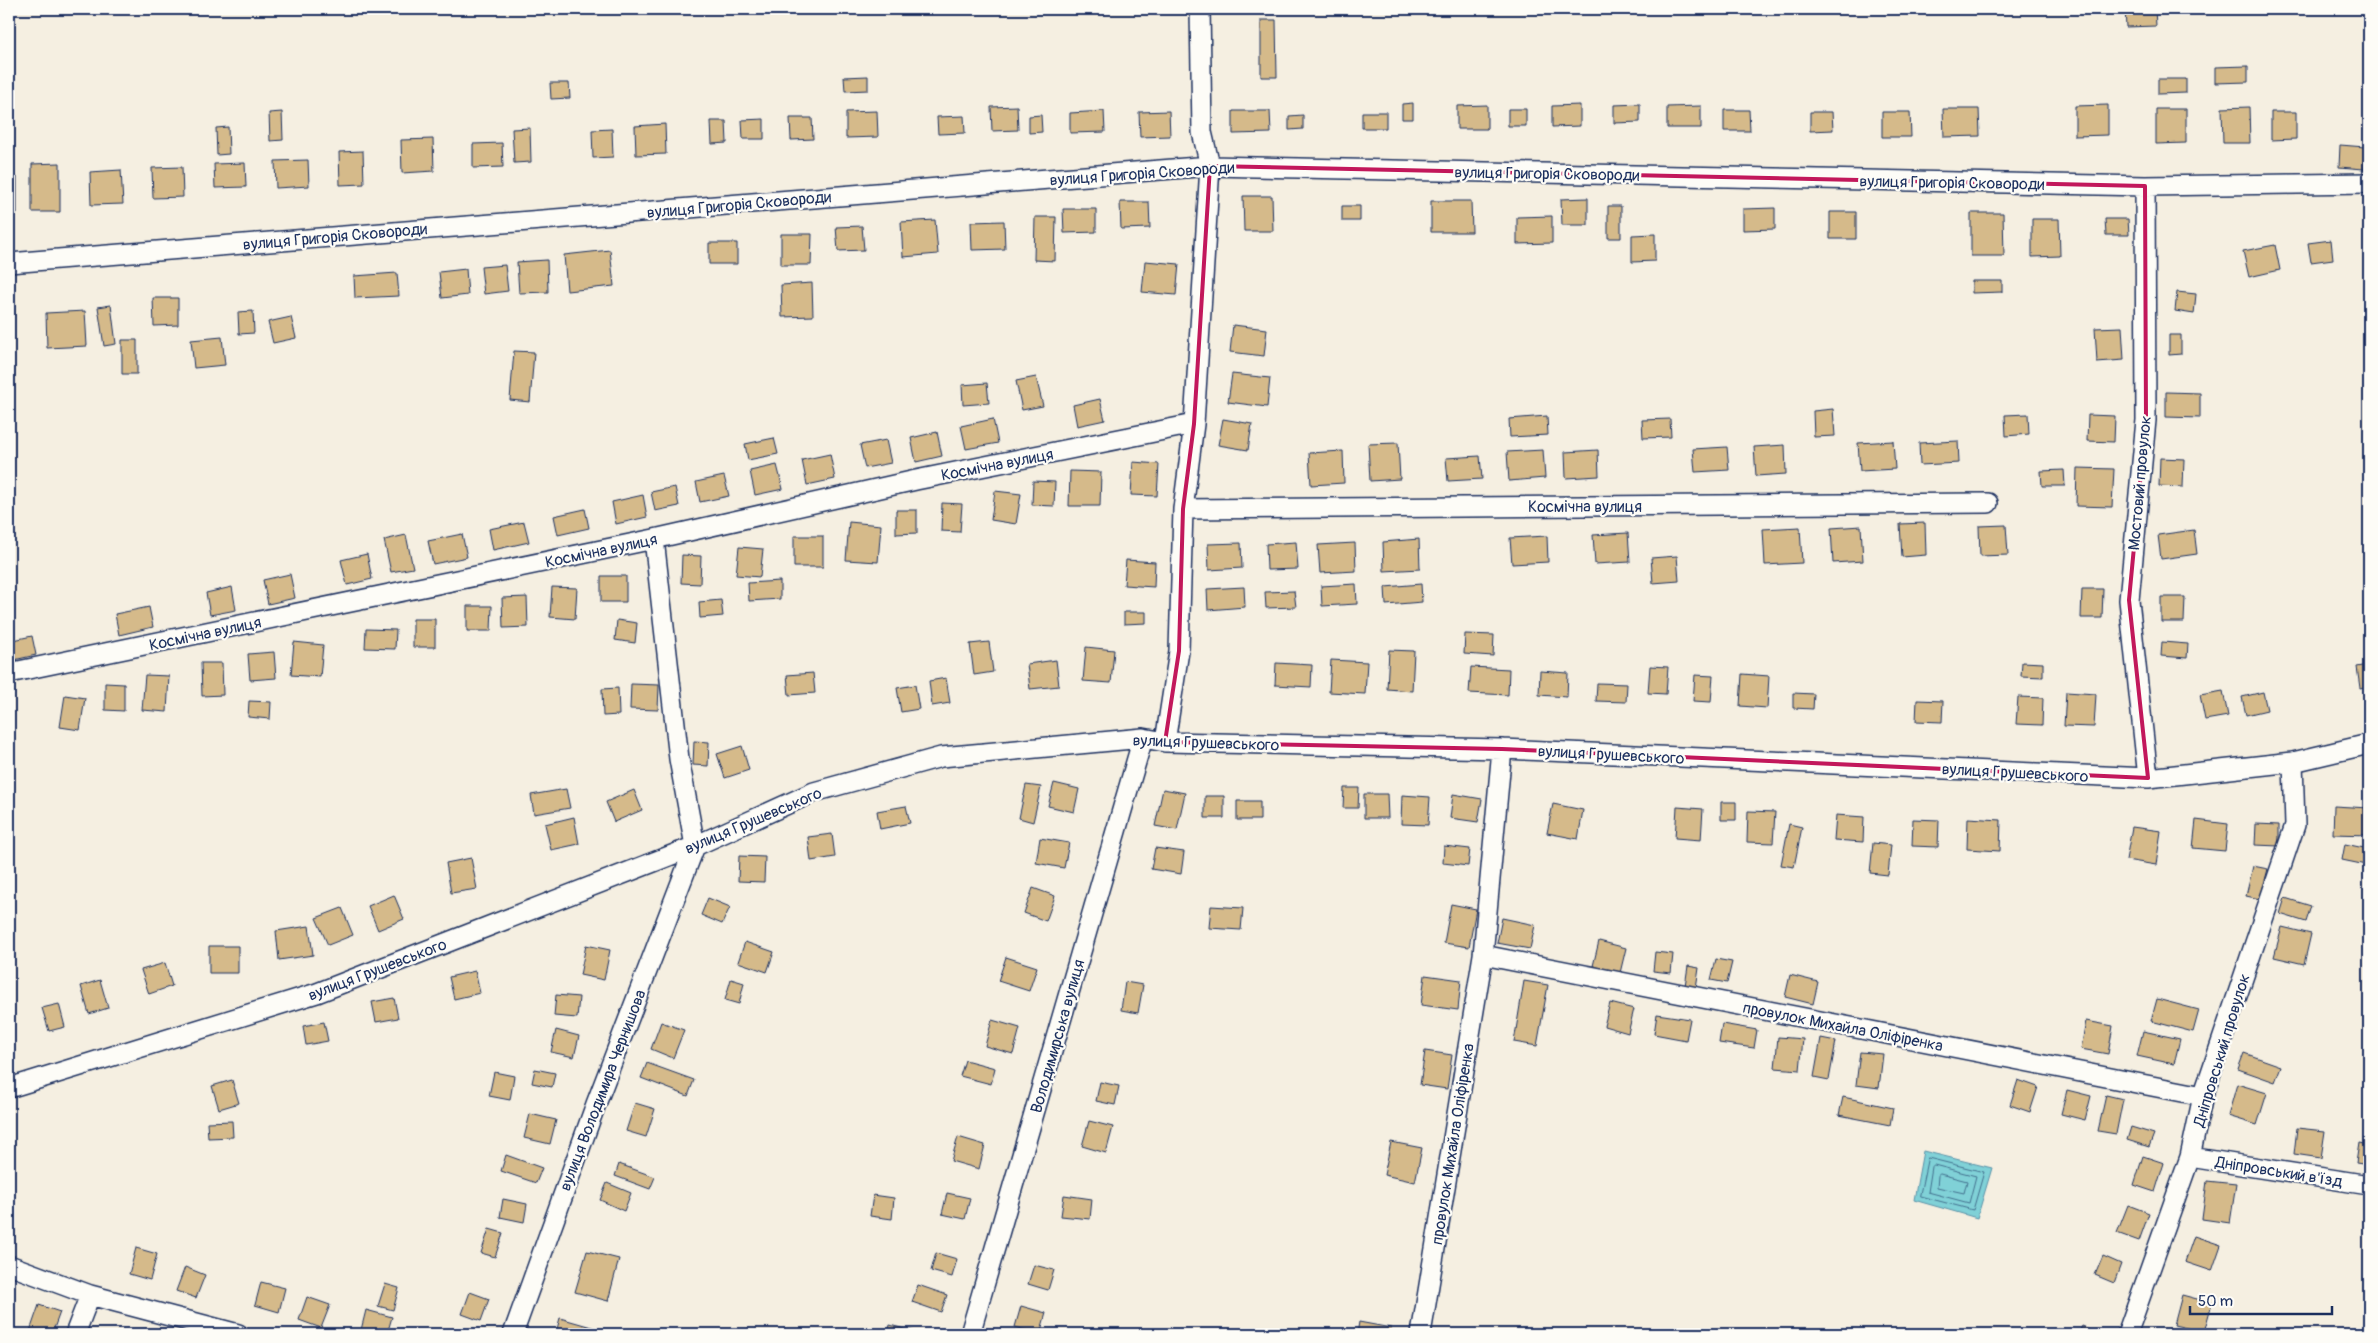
<svg xmlns="http://www.w3.org/2000/svg" width="2378" height="1343" font-family="Pangolin,sans-serif">
	<style>
		.water { fill: #80d1d7; stroke: #5890a7 }
		.lines { fill: none; stroke-linecap: round; stroke-linejoin: round }
		.shore { stroke: #43708e; stroke-width: 1 }
		.building { fill: #d5ba8a; stroke: #1b2f5e }
		.street-casing { stroke: #1b2f5e; stroke-width: 22 }
		.street { stroke: #fdfcf7; stroke-width: 19 }
		.marked { fill: none; stroke: #c2185b; stroke-width: 4; stroke-linejoin: round }
		.labels { text-anchor: middle; stroke-width: 4.5; stroke-linejoin: round; paint-order: stroke }
		.street-label { font-size: 16px; fill: #1b2f5e; stroke: #fdfcf7 }
	</style>
	<rect width="100%" height="100%" fill="#f5efe1"/>
	<filter id="ink" filterUnits="userSpaceOnUse"><feTurbulence type="fractalNoise" baseFrequency=".02" numOctaves="2"/><feDisplacementMap in="SourceGraphic" scale="10" xChannelSelector="R" yChannelSelector="G"/><feConvolveMatrix kernelMatrix="1 2 1 2 8 2 1 2 1" color-interpolation-filters="sRGB"/></filter>
	<g filter="url(#ink)">
		<path class="water" d="M1923,1151L1992,1168L1977,1218L1914,1200Z"/>
		<g class="lines">
			<path class="shore" d="M1928,1158L1984,1172L1973,1210L1920,1196Z
				M1934,1165L1976,1176L1969,1203L1928,1192L1932,1167Z
				M1940,1174L1967,1181L1964,1193L1937,1187L1938,1176Z"/>
		</g>
		<path class="building" d="M2125,9H2155L2156,26L2126,27Z
			M1261,20H1276L1277,77H1261Z
			M2248,66V82L2215,83V67Z
			M868,76V90L845,91L844,77Z
			M2158,79H2186V93L2158,94Z
			M550,83H569L570,98L551,99Z
			M1413,103V119H1402V104Z
			M1640,104V122L1614,123V105Z
			M1487,105V129H1457V106Z
			M1580,105V126L1552,127V106Z
			M2108,105V135L2075,136V106Z
			M1017,106L1018,130L992,131L991,107Z
			M1701,106V128H1667V107Z
			M2249,107L2250,143H2223L2222,108Z
			M1508,109H1526V126H1508Z
			M1943,109H1979L1980,136L1944,137Z
			M2156,109H2186V143L2156,144Z
			M1724,110H1749L1750,131H1724Z
			M877,111L878,137L846,138V112Z
			M1104,111L1105,132L1070,133V113Z
			M1169,111L1170,136L1140,137L1139,112Z
			M1233,111H1270L1271,133L1233,134Z
			M282,112L283,140L270,141L269,113Z
			M1362,112H1386V128H1362Z
			M1810,112H1832L1833,130L1810,131Z
			M1882,112H1910L1911,137H1882Z
			M2271,112H2296V139L2271,140Z
			M1041,115L1042,132L1029,133V116Z
			M1303,115V129L1289,130V116Z
			M964,116L965,133L938,134L937,117Z
			M790,118H812L813,139L791,140Z
			M764,119V139H743L742,120Z
			M711,121H726L727,143L712,144Z
			M665,124L666,154L636,155L635,126Z
			M228,127L229,154L217,155L216,128Z
			M530,128L531,162L514,163L512,129Z
			M612,129L613,157L593,158L592,130Z
			M433,139L434,171L402,173L401,140Z
			M502,143L503,167L473,168V144Z
			M2340,145L2365,147L2364,169L2339,167Z
			M363,151L364,184L340,185L339,152Z
			M308,160L309,186L276,188L275,161Z
			M60,163V212H32V164Z
			M245,163L246,187L215,188L214,164Z
			M182,167L183,197L153,198L152,168Z
			M121,170L123,204L91,205L90,172Z
			M9,177H17V213H9Z
			M1243,196H1272L1273,231H1244Z
			M1588,198V225H1562L1561,199Z
			M1431,201H1471L1472,232H1431Z
			M1120,202H1149L1150,228L1121,229Z
			M1342,206H1360V221H1342Z
			M1608,206H1621V238H1608Z
			M1775,208V229L1743,230V209Z
			M1063,209H1096V232L1064,233Z
			M1830,212H1856V239H1830Z
			M1971,213H2003L2004,256H1971Z
			M1552,216V243L1517,244V217Z
			M1035,217H1056L1055,261L1034,260Z
			M2032,219H2059L2060,256L2032,257Z
			M2105,219H2128L2129,235H2106Z
			M935,220L938,254L903,257L901,222Z
			M1004,221L1005,249L972,250L971,222Z
			M862,226L864,250L838,251L836,227Z
			M781,234H812L811,265H781Z
			M1655,234V261L1632,262V235Z
			M2331,240L2333,259L2311,262L2308,243Z
			M709,243H737V264H709Z
			M2275,245L2280,270L2249,277L2243,251Z
			M610,250L614,286L567,291L564,255Z
			M547,260L548,292L519,293L517,262Z
			M1145,261L1179,264L1176,295L1142,292Z
			M505,265L508,291L484,294L481,267Z
			M466,269L468,295L442,298L439,272Z
			M397,273L399,296L355,298L354,276Z
			M1972,281H2002V292L1972,293Z
			M812,283L813,316L782,317L781,285Z
			M2177,292L2196,294L2194,314L2175,311Z
			M153,298H178V325L154,326Z
			M111,305L116,344L104,346L98,307Z
			M85,311L87,346L47,348L46,313Z
			M253,311L254,333L239,334L238,312Z
			M291,317L296,338L273,343L268,322Z
			M1233,325L1267,329L1264,356L1230,352Z
			M2122,327L2124,360L2097,362L2095,328Z
			M2169,335H2181V354L2169,355Z
			M222,337L225,365L194,368L191,340Z
			M122,340H137V374H122Z
			M514,351L534,352L530,402L510,400Z
			M1232,374L1270,378L1267,407L1228,402Z
			M1036,377L1043,406L1022,410L1016,381Z
			M987,383L989,403L963,405L962,385Z
			M2166,392L2200,393V418L2166,417Z
			M1100,399L1105,420L1077,426L1073,405Z
			M1833,409L1835,436L1814,437L1813,411Z
			M2028,414L2029,434L2006,436L2005,415Z
			M2088,415L2115,416L2114,442L2087,441Z
			M1547,416L1548,435L1510,437L1509,419Z
			M993,419L998,443L966,449L961,426Z
			M1223,419L1252,424L1248,450L1218,445Z
			M1670,419L1671,437L1643,438L1642,420Z
			M937,432L942,456L916,462L911,438Z
			M774,438L778,454L748,460L745,444Z
			M886,440L891,463L865,468L860,445Z
			M1893,441L1895,469L1860,471L1858,443Z
			M1958,441L1959,463L1920,465L1919,443Z
			M1398,443L1400,479L1370,481L1368,444Z
			M1785,445L1786,474L1756,476L1754,447Z
			M1727,447L1729,470L1695,472L1693,449Z
			M1543,450L1545,478L1509,481L1507,452Z
			M1598,450L1599,476L1566,478L1565,452Z
			M1343,451L1344,483L1311,485L1309,453Z
			M830,454L835,479L807,485L802,460Z
			M1480,456L1482,479L1448,481L1446,458Z
			M2160,458L2184,459L2183,487L2159,486Z
			M1133,462L1159,464L1157,496L1131,495Z
			M777,465L783,489L755,495L750,471Z
			M2077,468L2114,469L2112,507L2076,506Z
			M2064,470L2065,486H2042L2041,471Z
			M1070,471L1101,472L1100,506H1069Z
			M724,476L729,496L700,502L696,482Z
			M1033,481L1055,482L1054,506L1032,505Z
			M675,487L679,506L655,511L651,492Z
			M995,491L1021,494L1016,524L991,520Z
			M643,495L647,517L616,524L612,502Z
			M942,503L962,504L960,532L941,531Z
			M585,509L589,528L558,535L554,516Z
			M896,510H917V533L896,534Z
			M524,522L529,542L493,550L489,529Z
			M849,522L881,525L878,562L846,560Z
			M1925,523L1926,555L1902,557L1900,524Z
			M2006,525L2008,555L1980,556L1979,526Z
			M1861,526L1863,561L1833,563L1831,528Z
			M1800,527L1802,563L1765,565L1763,529Z
			M2194,530L2197,554L2161,559L2158,535Z
			M1628,533L1630,562L1595,564L1593,535Z
			M462,534L467,557L433,564L428,541Z
			M406,535L413,568L391,572L384,540Z
			M794,536H823V567H794Z
			M1547,536L1548,562L1512,564L1510,538Z
			M1419,539L1420,569L1384,571L1383,542Z
			M1296,542L1298,569L1267,570L1266,544Z
			M1241,543L1242,568L1209,570L1208,544Z
			M1355,543L1356,571L1320,573L1318,545Z
			M739,547L763,549L760,577L736,575Z
			M367,554L372,579L347,585L341,560Z
			M682,555L701,556L700,584L681,583Z
			M1677,556L1679,581L1653,583L1651,558Z
			M1126,560L1155,562L1154,587L1124,585Z
			M290,574L295,598L268,604L263,580Z
			M601,576H626V602H601Z
			M780,581V599L749,601L748,583Z
			M1356,584L1357,604L1322,606L1321,586Z
			M1421,584L1422,602L1386,605L1385,587Z
			M232,587L236,610L210,615L206,593Z
			M552,587L577,588L575,619L550,617Z
			M1244,587L1245,607L1208,610L1207,589Z
			M2082,589H2103L2102,618H2081Z
			M1294,591L1296,607L1266,608L1265,592Z
			M527,597L528,627L503,628L502,598Z
			M2161,597H2185L2184,622H2161Z
			M721,600L723,616L700,618L699,602Z
			M467,606H492L491,631H467Z
			M149,607L153,627L119,635L115,614Z
			M1124,612H1146V623L1124,624Z
			M413,619H435V647H413Z
			M617,620L637,623L635,643L615,640Z
			M366,629L396,630L395,649L365,648Z
			M1465,634L1494,635L1493,656L1464,654Z
			M32,636L36,655L14,660L9,641Z
			M294,642L323,645L320,677L291,675Z
			M989,642L993,672L974,675L970,644Z
			M2162,642L2188,644L2187,658L2161,656Z
			M1086,647L1114,650L1111,683L1083,681Z
			M1389,650L1414,651L1412,691L1387,689Z
			M274,652L276,678L250,680L248,654Z
			M1056,660L1059,686L1030,689L1027,664Z
			M1331,660L1367,662L1365,694L1329,692Z
			M2022,662L2043,663V677L2021,676Z
			M201,663H222L223,695L202,696Z
			M1276,663L1312,665L1311,687L1275,685Z
			M2369,665V686L2360,688L2357,667Z
			M1650,666L1668,667L1666,694L1648,693Z
			M1471,667L1509,669L1508,695L1469,693Z
			M1540,671L1568,673L1567,697L1539,695Z
			M813,673L815,693L789,695L787,675Z
			M1742,674L1769,676L1767,708L1740,706Z
			M145,675L169,676L167,712L142,710Z
			M1695,675L1713,676L1711,702L1693,701Z
			M946,678L950,703L932,706L929,681Z
			M105,683L124,684V711L105,710Z
			M1597,683L1627,684L1626,702L1596,701Z
			M631,684L659,685L658,710L630,709Z
			M915,685L919,709L901,712L897,688Z
			M618,688L619,715L603,716L602,689Z
			M2223,691L2228,716L2205,720L2200,695Z
			M2066,692L2096,694L2094,727L2064,726Z
			M2263,692L2267,710L2246,715L2242,697Z
			M1793,693L1814,694L1813,709L1793,708Z
			M65,695L85,698L80,730L60,727Z
			M2018,697L2043,698L2042,725L2016,724Z
			M1917,700L1943,701L1942,722L1916,721Z
			M249,701L271,702L270,719L248,717Z
			M694,741L709,742L708,766L693,765Z
			M742,746L749,770L725,778L717,754Z
			M1054,783L1079,789L1074,812L1048,806Z
			M1026,785L1041,787L1033,822L1019,818Z
			M1344,788H1359L1358,808H1343Z
			M566,789L570,808L534,814L531,795Z
			M1163,789L1185,793L1177,830L1155,826Z
			M634,790L642,810L614,822L606,802Z
			M1364,794H1387L1388,818H1364Z
			M1453,794L1482,799L1478,822L1450,818Z
			M1402,795L1430,797L1428,825L1401,824Z
			M1205,796H1224V818H1205Z
			M1237,801H1260V820H1237Z
			M1721,802H1736V820H1721Z
			M1553,804L1583,810L1578,839L1547,833Z
			M906,806L910,823L880,829L877,811Z
			M2334,806L2369,808V835L2333,834Z
			M1677,807L1703,809L1701,840L1675,838Z
			M1748,811L1775,812L1773,843L1747,842Z
			M1836,815L1864,817L1863,842L1834,840Z
			M574,817L579,844L551,850L545,824Z
			M1968,818L2001,820L2000,851L1967,849Z
			M1913,819L1939,820L1938,847L1912,846Z
			M2196,820L2228,824L2225,851L2193,848Z
			M1789,824L1802,827L1794,867L1781,865Z
			M2256,824L2279,825V846L2255,845Z
			M2132,827L2161,831L2156,865L2126,860Z
			M832,834L835,857L811,861L808,837Z
			M1040,838L1069,843L1064,868L1036,863Z
			M1873,843L1891,845L1888,875L1870,873Z
			M2345,844L2369,849L2366,865L2342,860Z
			M1444,846L1470,849L1468,866L1443,863Z
			M1155,848L1184,852L1181,874L1151,869Z
			M739,856L765,857L764,882L738,881Z
			M471,858L477,889L451,893L446,863Z
			M2253,866L2268,869L2260,899L2246,896Z
			M1033,888L1055,896L1046,921L1024,913Z
			M394,895L404,919L378,930L368,906Z
			M708,898L730,907L722,924L701,915Z
			M2285,898L2311,906L2306,922L2280,914Z
			M1451,904L1476,909L1469,947L1444,943Z
			M1211,906L1243,908L1241,930L1209,928Z
			M342,908L353,935L328,945L316,918Z
			M1502,918L1535,925L1530,949L1497,943Z
			M309,926L313,955L279,960L276,931Z
			M2282,927L2311,934L2304,964L2274,957Z
			M1599,941L1626,948L1620,973L1593,966Z
			M745,942L774,952L767,972L738,962Z
			M586,945L610,950L604,980L580,975Z
			M209,946H238V973H209Z
			M1655,952L1673,954L1671,973L1653,971Z
			M1006,957L1037,967L1029,991L998,981Z
			M1716,959L1732,962L1727,983L1711,980Z
			M165,963L172,986L149,994L141,970Z
			M1688,966L1699,968L1696,988L1685,986Z
			M475,971L480,993L454,999L449,977Z
			M1425,975L1461,980L1458,1010L1421,1005Z
			M1790,975L1818,982L1813,1004L1785,997Z
			M731,979L744,983L739,1004L725,1000Z
			M100,980L108,1008L89,1014L81,986Z
			M1524,981L1548,985L1537,1046L1514,1042Z
			M1125,982L1143,985L1138,1013L1121,1010Z
			M556,995L579,997L577,1018L554,1016Z
			M394,998L398,1018L376,1022L372,1002Z
			M2157,999L2199,1010L2193,1032L2151,1021Z
			M1610,1003L1634,1009L1628,1033L1604,1026Z
			M59,1004L65,1027L49,1031L42,1008Z
			M1657,1014L1690,1019L1686,1040L1654,1034Z
			M992,1020L1020,1028L1013,1054L985,1046Z
			M2086,1021L2113,1026L2108,1054L2081,1049Z
			M324,1022L328,1041L306,1045L303,1026Z
			M661,1022L684,1030L673,1058L651,1049Z
			M1722,1024L1757,1030L1754,1048L1719,1043Z
			M556,1030L579,1036L574,1057L551,1052Z
			M2143,1031L2180,1039L2174,1064L2137,1056Z
			M1778,1037L1803,1039L1800,1070L1775,1068Z
			M1821,1038L1836,1041L1829,1080L1814,1077Z
			M1425,1051L1452,1055L1447,1089L1420,1085Z
			M1860,1052L1883,1054L1879,1088L1856,1085Z
			M2244,1053L2281,1066L2275,1082L2238,1069Z
			M965,1060L995,1068L991,1084L960,1076Z
			M647,1063L694,1080L688,1096L641,1078Z
			M535,1069L555,1073L552,1087L532,1083Z
			M494,1072L514,1076L510,1100L489,1096Z
			M232,1080L239,1103L219,1109L212,1086Z
			M2018,1080L2038,1087L2030,1112L2010,1105Z
			M1100,1082L1119,1086L1115,1105L1096,1101Z
			M2237,1084L2267,1093L2257,1125L2228,1116Z
			M2067,1090L2091,1096L2085,1120L2061,1114Z
			M2106,1095L2123,1099L2116,1134L2098,1131Z
			M1843,1097L1893,1108L1890,1125L1839,1115Z
			M635,1103L655,1109L646,1137L626,1131Z
			M530,1114L556,1120L550,1144L524,1138Z
			M232,1121L233,1137L208,1138L207,1122Z
			M1089,1121L1113,1127L1106,1153L1082,1146Z
			M2131,1127L2154,1134L2149,1147L2127,1140Z
			M2297,1128L2325,1131L2321,1158L2294,1154Z
			M958,1137L985,1145L979,1169L951,1161Z
			M1391,1142L1422,1148L1415,1182L1384,1175Z
			M2359,1143L2369,1145V1165L2356,1163Z
			M506,1155L542,1168L536,1183L501,1171Z
			M2143,1156L2164,1163L2155,1192L2134,1185Z
			M619,1164L655,1177L650,1189L615,1176Z
			M2207,1181L2236,1184L2230,1223L2202,1219Z
			M607,1183L631,1193L624,1211L600,1200Z
			M947,1193L970,1198L965,1219L942,1214Z
			M873,1195L894,1198L892,1219L870,1216Z
			M1064,1195L1092,1199L1090,1219L1061,1216Z
			M503,1199L527,1204L524,1222L500,1217Z
			M2128,1205L2149,1213L2139,1241L2117,1233Z
			M489,1229L503,1233L495,1257L481,1253Z
			M2194,1236L2221,1245L2212,1271L2185,1262Z
			M136,1248L157,1254L150,1280L129,1274Z
			M587,1251L619,1259L608,1301L575,1292Z
			M936,1253L957,1259L952,1277L931,1271Z
			M2103,1256L2121,1264L2114,1283L2095,1275Z
			M1034,1265L1054,1270L1048,1290L1028,1284Z
			M185,1267L205,1275L196,1298L176,1291Z
			M261,1282L285,1288L279,1312L255,1305Z
			M385,1284L399,1288L393,1310L378,1306Z
			M918,1285L947,1295L941,1312L912,1302Z
			M470,1292L489,1299L481,1321L462,1314Z
			M2182,1295L2212,1303L2204,1332L2174,1325Z
			M307,1297L330,1305L321,1328L299,1320Z
			M39,1305L60,1312L52,1334H40L30,1331Z
			M1021,1306L1046,1313L1040,1334L1015,1327Z
			M366,1310L392,1317L387,1334H360Z
			M560,1318L595,1328L593,1334H577L557,1329Z
			M1359,1322L1391,1328L1390,1334H1357Z
			M890,1325L923,1334H888Z
			M2082,1326L2102,1334H2078Z"/>
		<g class="lines">
			<defs>
				<path id="street" d="M2145,186L2146,420L2129,600L2148,778
					M9,263L1210,166L2145,186L2369,183
					M1183,509L1988,503
					M9,673L654,539L916,480L1194,424
					M1165,742L1179,651L1183,509L1194,424L1210,166L1202,132L1200,9
					M1483,955L2203,1096
					M9,1088L317,993L695,846L814,792L941,757L1143,738L1165,742L1502,749L2148,778L2293,762L2369,744
					M2190,1157L2369,1185
					M9,1265L90,1295L238,1334
					M75,1334L90,1295
					M513,1334L596,1104L695,846L679,759L654,539
					M970,1334L1143,738
					M1421,1334L1483,955L1502,749
					M2127,1334L2190,1157L2203,1096L2295,825L2293,762"/>
			</defs>
			<use href="#street" class="street-casing"/>
			<use href="#street" class="street"/>
		</g>
	</g>
	<path class="marked" d="M1210,166L2145,186L2146,420L2129,600L2148,778L1502,749L1165,742L1179,651L1183,509L1194,424Z"/>
	<g class="labels">
		<g class="street-label">
			<text transform="translate(1142 173) rotate(-4)" y="6">вулиця Григорія Сковороди</text>
			<text transform="translate(1547 173) rotate(1)" y="6">вулиця Григорія Сковороди</text>
			<text transform="translate(1952 182) rotate(1)" y="6">вулиця Григорія Сковороди</text>
			<text transform="translate(739 204) rotate(-5)" y="6">вулиця Григорія Сковороди</text>
			<text transform="translate(335 236) rotate(-5)" y="6">вулиця Григорія Сковороди</text>
			<text transform="translate(997 464) rotate(-11)" y="6">Космічна вулиця</text>
			<text transform="translate(2139 483) rotate(-85)" y="6">Мостовий провулок</text>
			<text x="1585" y="512">Космічна вулиця</text>
			<text transform="translate(601 550) rotate(-12)" y="6">Космічна вулиця</text>
			<text transform="translate(205 633) rotate(-12)" y="6">Космічна вулиця</text>
			<text transform="translate(1206 742) rotate(2)" y="6">вулиця Грушевського</text>
			<text transform="translate(1611 754) rotate(3)" y="6">вулиця Грушевського</text>
			<text transform="translate(2015 772) rotate(3)" y="6">вулиця Грушевського</text>
			<text transform="translate(753 820) rotate(-23)" y="6">вулиця Грушевського</text>
			<text transform="translate(377 969) rotate(-21)" y="6">вулиця Грушевського</text>
			<text transform="translate(1843 1026) rotate(11)" y="6">провулок Михайла Оліфіренка</text>
			<text transform="translate(1057 1036) rotate(-74)" y="6">Володимирська вулиця</text>
			<text transform="translate(2221 1050) rotate(-73)" y="6">Дніпровський провулок</text>
			<text transform="translate(602 1090) rotate(-69)" y="6">вулиця Володимира Чернишова</text>
			<text transform="translate(1452 1144) rotate(-81)" y="6">провулок Михайла Оліфіренка</text>
			<text transform="translate(2279 1171) rotate(9)" y="6">Дніпровський в'їзд</text>
		</g>
	</g>
	<rect width="2378" height="1343" fill="none" stroke="#fdfcf7" stroke-width="30"/>
	<rect x="15" y="15" width="2348" height="1313" fill="none" stroke="#1b2f5e" stroke-width="2" filter="url(#ink)"/>
	<path d="M2190 1306v8h142v-8" fill="none" stroke="#1b2f5e" stroke-width="2.5"/>
	<text x="2198" y="1306" font-size="15" fill="#1b2f5e" stroke="#fdfcf7" stroke-width="4" paint-order="stroke">50 m</text>
</svg>
